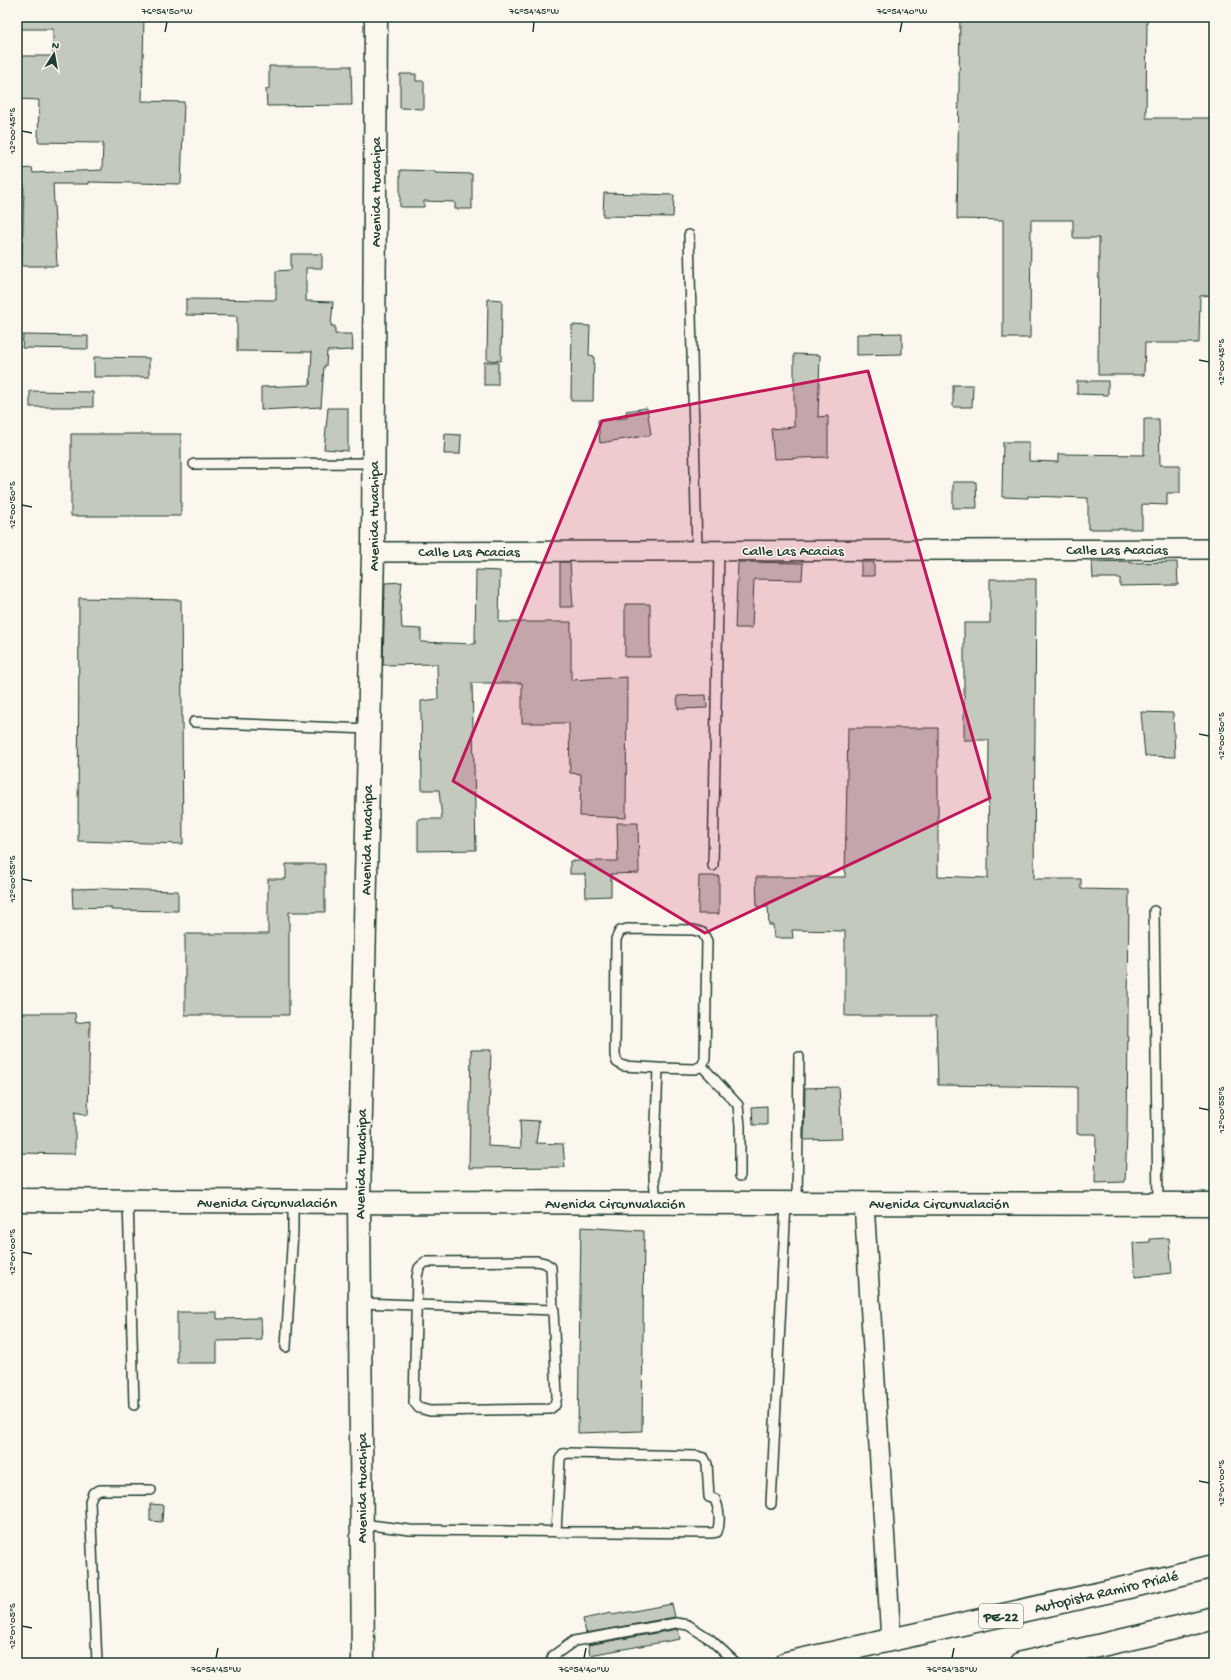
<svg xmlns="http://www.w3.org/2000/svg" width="1231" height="1680" font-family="'Gochi Hand',sans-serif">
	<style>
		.building { fill: #c4c9be; stroke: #1f3d34 }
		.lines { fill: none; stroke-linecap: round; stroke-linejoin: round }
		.lane-casing { stroke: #1f3d34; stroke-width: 12 }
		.street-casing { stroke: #1f3d34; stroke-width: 22 }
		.secondary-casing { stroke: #1f3d34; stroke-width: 25 }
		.highway-casing { stroke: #1f3d34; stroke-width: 25 }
		.lane { stroke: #fbf7ec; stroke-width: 9 }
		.street { stroke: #fbf7ec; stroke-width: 19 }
		.secondary { stroke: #fbf7ec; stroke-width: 22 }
		.highway { stroke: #fbf7ec; stroke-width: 22 }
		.marked { fill: #c2185b; fill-opacity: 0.2; stroke: #c2185b; stroke-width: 3; stroke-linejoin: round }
		.ticks { fill: none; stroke: #1f3d34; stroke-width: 1.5 }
		.labels { text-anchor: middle; stroke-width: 3; stroke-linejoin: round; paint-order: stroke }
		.shield { fill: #fbf7ec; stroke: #61756b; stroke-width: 1 }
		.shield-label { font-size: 14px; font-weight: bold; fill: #1f3d34 }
		.street-label { font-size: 15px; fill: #1f3d34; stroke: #fbf7ec }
		.neatline { fill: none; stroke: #1f3d34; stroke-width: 1.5 }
		.ticks-label { font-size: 10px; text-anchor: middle; fill: #1f3d34 }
	</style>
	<rect width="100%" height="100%" fill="#fbf7ec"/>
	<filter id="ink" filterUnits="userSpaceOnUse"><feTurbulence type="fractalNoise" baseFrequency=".025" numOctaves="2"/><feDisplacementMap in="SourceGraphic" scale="8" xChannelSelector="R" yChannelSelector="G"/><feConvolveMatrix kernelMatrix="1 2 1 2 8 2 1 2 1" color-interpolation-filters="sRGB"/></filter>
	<g filter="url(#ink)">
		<path class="building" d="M17,17H144L142,101L184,102L181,184L89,182V184H53L57,266H22L24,183H17V169L32,168L33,173L102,170L103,143L38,142L39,100L17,99V56H53V29H17Z
			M960,17H1147L1146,118H1214V295L1200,296L1199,343H1145L1144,375H1098L1099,238H1073V220H1031L1030,338H1003V220L957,219Z
			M269,66H351L352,105L267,106L266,89H269Z
			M400,74H416V81H424V109L400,108Z
			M400,170L435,171V173L472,174V209H455V202L424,201V207H400Z
			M604,193L674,195L673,217L603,216Z
			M291,254H322V268H306V301L333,302L331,326H335V334H352L353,350L327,351L326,366H324L321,407L261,410V387L310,385L312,352L237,351V316L186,315V299L276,300V271L291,270Z
			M488,299L502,300L501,361L487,360Z
			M572,325L590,326L589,355L594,356L593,401H571Z
			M902,333V354L857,355V334Z
			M23,335L88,336V349L22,348Z
			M794,354L820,355L818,417L828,416V457L774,459L771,429L794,427Z
			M94,357L149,358V377H94Z
			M484,362H498V385H484Z
			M1077,381H1108V395L1077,394Z
			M953,385H973L972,407H953Z
			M30,391L93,392V407H30Z
			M328,408H348V451L324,449Z
			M647,408L651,435L600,443L598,420L627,418L626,411Z
			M1144,419H1159L1160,465H1180V493H1167V505L1142,504V529H1088V498L1028,496V498L1002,497L1003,442H1029V461L1058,462V454L1144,455Z
			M71,434H181V516H71Z
			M445,434L461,435L460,454H444Z
			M953,482H976L977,508H953Z
			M1130,561V563L1177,562L1178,585L1120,586V578H1093L1092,562Z
			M560,562H570L573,607H560Z
			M738,562L803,563L802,580L754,579L752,628H735Z
			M861,562H874V576H861Z
			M476,570L500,571L499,622H571V680L627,677L626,818L580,816L581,774L570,773L569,723H522V683H472L476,850L418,851V819H442L439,790H422L421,701L438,699L437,664L383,665L385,583L402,582L400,601L402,628L421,629V642L475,644Z
			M990,579H1036L1034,879H1081V889L1129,890L1127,1134L1125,1182L1095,1183L1096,1134H1077V1087L938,1085L936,1016H845V931L792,930L793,938H774L773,925H769L768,907H757L756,877H845L848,728H938V876L988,878L989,740H964V623H990Z
			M79,598L181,600L183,844L78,841Z
			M625,604H650V657H625Z
			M706,695L707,708L678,709L677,696Z
			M1141,712L1173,713L1175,757L1145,756Z
			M617,823H638L639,873L611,874V896L586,897L585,874H570V861H618Z
			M286,864H325V912H289V1015H185V934H268V879H286Z
			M699,876H719V914H698Z
			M108,888V889L178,891V911L111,910V907L73,908L72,889Z
			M17,1013H75L76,1023L90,1021L88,1115L75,1112V1154L17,1153Z
			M471,1050H491L488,1146L521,1148L520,1120L539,1121L536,1143L563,1144L565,1167L469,1168Z
			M839,1087L842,1139L804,1140L805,1088Z
			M767,1106V1125H753L752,1107Z
			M581,1227L644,1231L642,1431L578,1433Z
			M1169,1238L1172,1273L1135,1277L1133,1243L1150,1242V1239Z
			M177,1312H217V1319L261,1318L262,1340L217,1341V1363H177Z
			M150,1504L163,1505L162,1522L150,1521Z
			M672,1604L675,1617L586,1633L583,1619L611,1613L612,1615Z
			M678,1629L680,1639L590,1655L588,1645Z"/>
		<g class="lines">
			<defs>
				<path id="lane" d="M689,235L697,550
					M194,464L373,463
					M194,722L369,729
					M713,866L719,550
					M1154,911L1158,1204
					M702,1066L738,1105L740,1126V1176
					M128,1201L134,1405
					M656,1203L654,1178L658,1068L695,1069L702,1066L705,1059L707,941L703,933L694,930L627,929L620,931L616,939L615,1055L617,1062L623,1066L658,1068
					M797,1203L799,1057
					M537,1261L545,1263L551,1267L557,1396L555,1405L550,1409L430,1411L419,1408L414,1402L417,1277L419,1268L425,1262Z
					M360,1303L554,1310
					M286,1347L293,1231V1202
					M771,1504L786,1203
					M362,1524L410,1530L711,1533L717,1532C721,1522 719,1508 715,1499L709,1497L707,1464L704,1458L697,1456L569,1453L563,1454L560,1459L556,1532
					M97,1663L90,1501L93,1493L100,1490H151
					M550,1663L553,1656L574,1641L676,1623L688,1625L710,1639L736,1663"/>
				<path id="street" d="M373,552L1214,549
					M864,1203L891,1640"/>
				<path id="secondary" d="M17,1200L359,1202L1214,1204
					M363,1663L359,1202L373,552L376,17"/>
				<path id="highway" d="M787,1663L1133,1586L1214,1566
					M1022,1663L1146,1635L1214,1618"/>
			</defs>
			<use href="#lane" class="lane-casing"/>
			<use href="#street" class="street-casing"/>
			<use href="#secondary" class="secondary-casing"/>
			<use href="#highway" class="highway-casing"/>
			<use href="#lane" class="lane"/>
			<use href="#street" class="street"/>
			<use href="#secondary" class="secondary"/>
			<use href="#highway" class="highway"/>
		</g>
	</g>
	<path class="marked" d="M868,371L990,798L705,933L453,781L602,421Z"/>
	<path class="ticks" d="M165,32L167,22M533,32L534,22M900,32L902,22M22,131L32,133M1199,360L1209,362M22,505L32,507M1199,734L1209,736M22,879L32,881M1199,1108L1209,1110M22,1252L32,1254M1199,1481L1209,1483M22,1626L32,1628M216,1658L218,1648M584,1658L586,1648M952,1658L954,1648"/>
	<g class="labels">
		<rect class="shield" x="979" y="1604" width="44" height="24" rx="3"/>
		<g class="shield-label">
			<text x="1001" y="1621">PE-22</text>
		</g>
		<g class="street-label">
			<text transform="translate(375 192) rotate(-90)" y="5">Avenida Huachipa</text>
			<text transform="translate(373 516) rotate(-90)" y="5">Avenida Huachipa</text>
			<text x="1117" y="554">Calle Las Acacias</text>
			<text x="793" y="555">Calle Las Acacias</text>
			<text x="469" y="556">Calle Las Acacias</text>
			<text transform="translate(366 840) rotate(-89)" y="5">Avenida Huachipa</text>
			<text transform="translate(360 1164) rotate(-89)" y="5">Avenida Huachipa</text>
			<text x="267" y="1207">Avenida Circunvalación</text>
			<text x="615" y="1208">Avenida Circunvalación</text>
			<text x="939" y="1208">Avenida Circunvalación</text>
			<text transform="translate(361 1488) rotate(-90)" y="5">Avenida Huachipa</text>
			<text transform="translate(1106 1591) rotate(-13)" y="5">Autopista Ramiro Prialé</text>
		</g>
	</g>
	<rect width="1231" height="1680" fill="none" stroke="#fbf7ec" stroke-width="44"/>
	<g transform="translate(54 54) rotate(11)" stroke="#fbf7ec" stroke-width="3" paint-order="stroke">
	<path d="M0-3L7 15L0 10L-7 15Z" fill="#1f3d34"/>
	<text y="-6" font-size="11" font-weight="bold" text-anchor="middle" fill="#1f3d34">N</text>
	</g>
	<rect x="22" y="22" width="1187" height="1636" class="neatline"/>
	<g class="ticks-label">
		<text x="167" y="14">76°54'50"W</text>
		<text x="534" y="14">76°54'45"W</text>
		<text x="902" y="14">76°54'40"W</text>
		<text transform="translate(11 131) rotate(-90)" y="4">12°00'45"S</text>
		<text transform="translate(1220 362) rotate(-90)" y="4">12°00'45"S</text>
		<text transform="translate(11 505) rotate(-90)" y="4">12°00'50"S</text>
		<text transform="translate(1220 736) rotate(-90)" y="4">12°00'50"S</text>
		<text transform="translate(11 879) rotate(-90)" y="4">12°00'55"S</text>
		<text transform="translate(1220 1110) rotate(-90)" y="4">12°00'55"S</text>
		<text transform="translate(11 1252) rotate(-90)" y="4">12°01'00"S</text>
		<text transform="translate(1220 1483) rotate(-90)" y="4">12°01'00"S</text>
		<text transform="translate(11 1626) rotate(-90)" y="4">12°01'05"S</text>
		<text x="216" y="1672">76°54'45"W</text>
		<text x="584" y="1672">76°54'40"W</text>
		<text x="952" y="1672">76°54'35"W</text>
	</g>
</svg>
